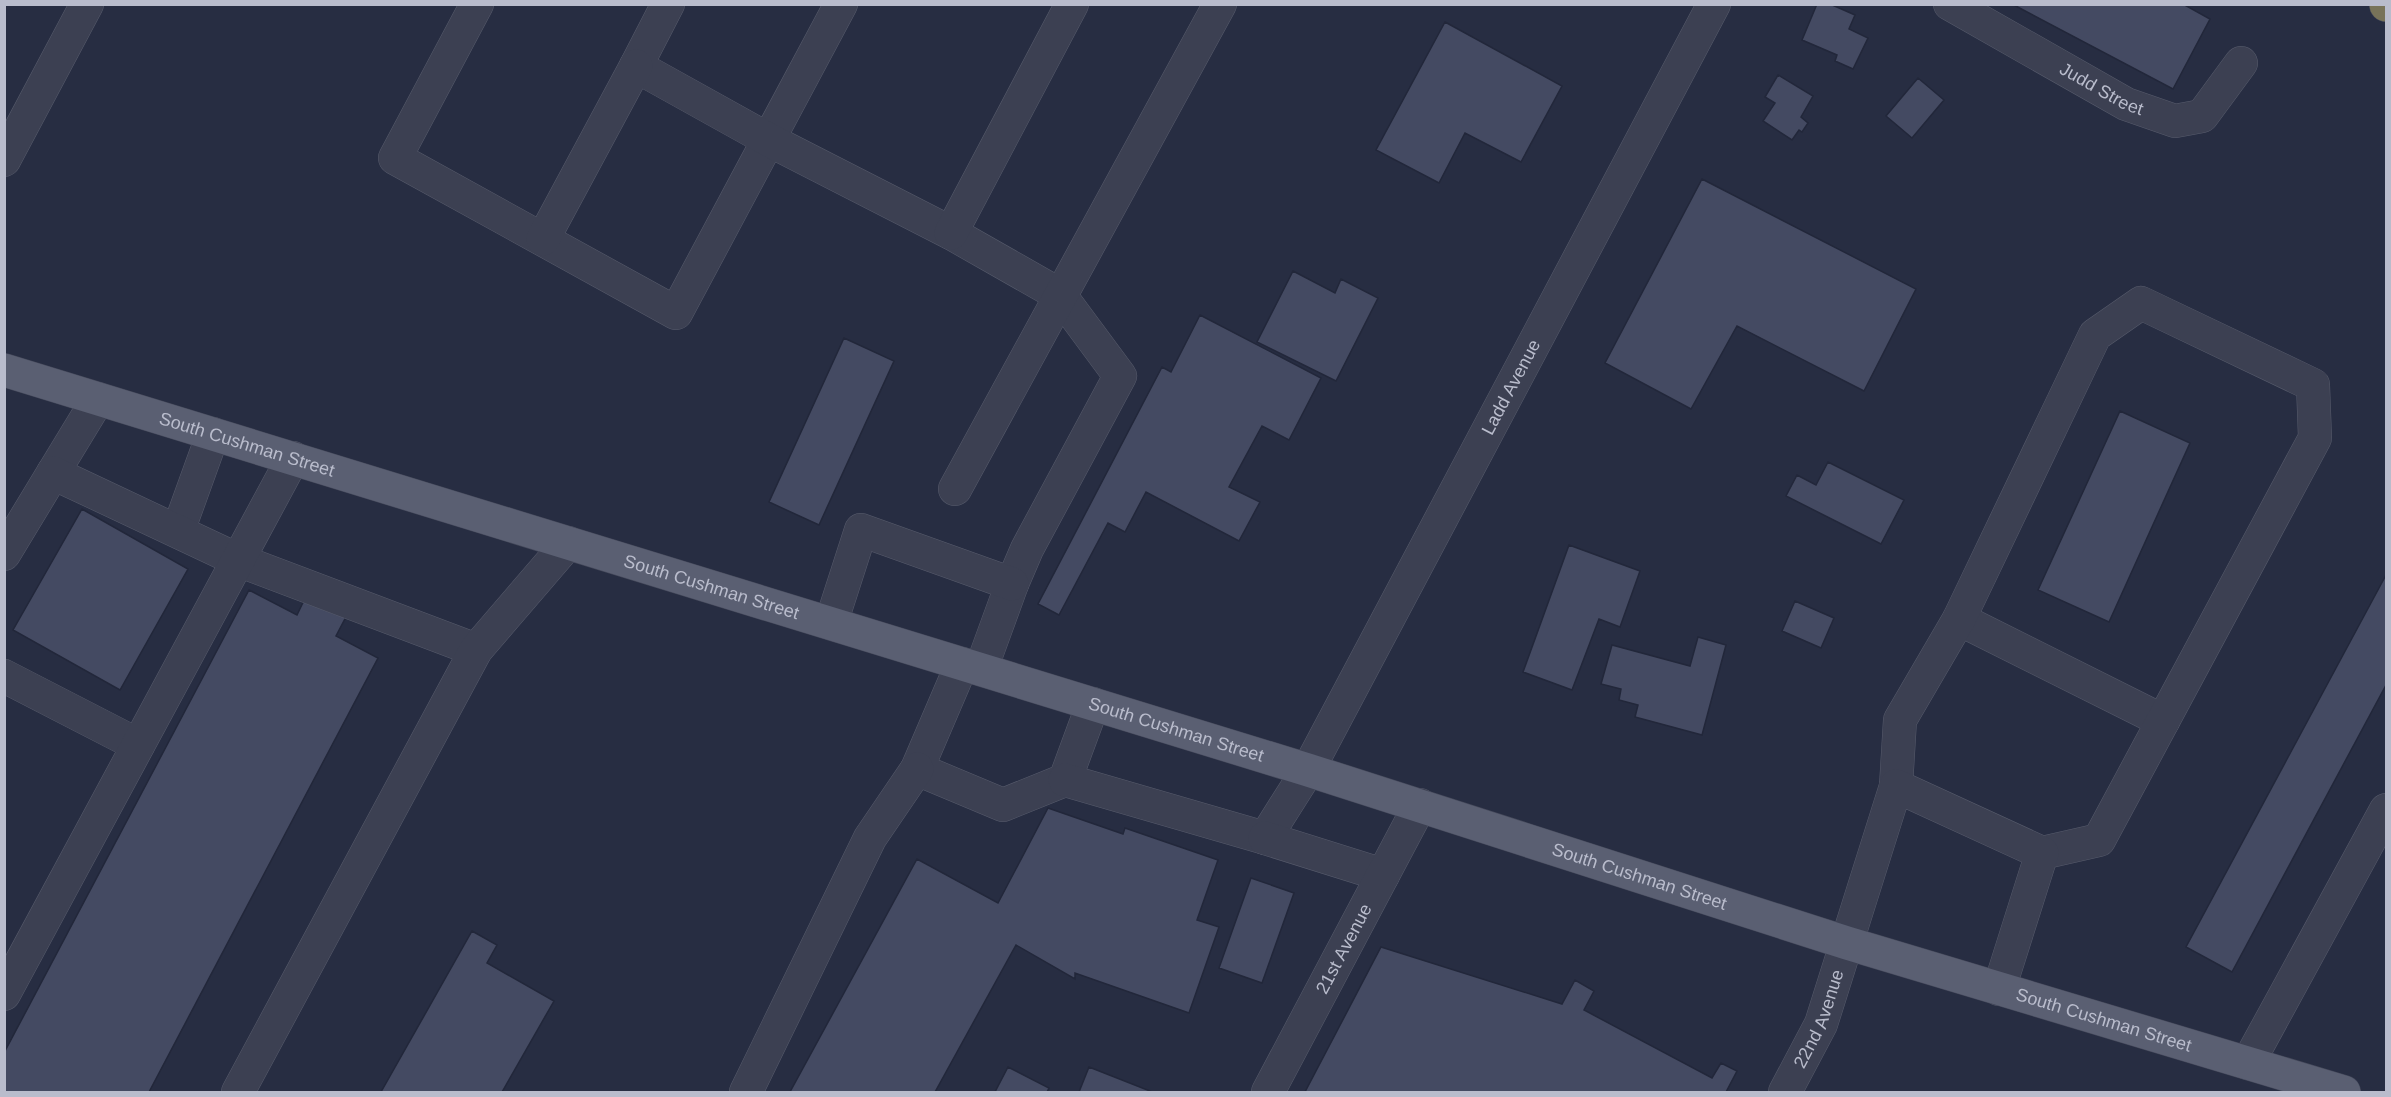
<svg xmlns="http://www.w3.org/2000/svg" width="2391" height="1097" font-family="Helvetica,sans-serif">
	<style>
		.building { fill: #444a62; stroke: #22273a; stroke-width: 1.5 }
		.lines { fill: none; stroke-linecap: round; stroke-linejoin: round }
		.minor-casing { stroke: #575b6c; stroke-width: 34 }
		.major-casing { stroke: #45495b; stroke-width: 34 }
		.highway-casing { stroke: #43485a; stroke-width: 34 }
		.minor { stroke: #3c4052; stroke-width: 33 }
		.major { stroke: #5a5f72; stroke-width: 33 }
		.highway { stroke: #787359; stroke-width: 33 }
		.labels { text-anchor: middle; stroke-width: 4.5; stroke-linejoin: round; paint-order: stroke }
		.street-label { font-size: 18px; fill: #b9bccc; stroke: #202538 }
	</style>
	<rect width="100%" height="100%" fill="#272d42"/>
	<path class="building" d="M1817,4H1830L1855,15L1849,29L1868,38L1853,69L1835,61L1837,55L1802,40Z
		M2012,4H2183L2210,19L2173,89Z
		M1445,22L1562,86L1521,162L1465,133L1439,183L1376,150Z
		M1778,75L1813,96L1801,117L1808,123L1802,132L1799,130L1792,140L1763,121L1775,103L1765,97Z
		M1918,78L1944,100L1912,138L1886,116Z
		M1702,179L1916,289L1864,391L1737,326L1691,409L1605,363Z
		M1293,271L1335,293L1341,279L1378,298L1336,381L1257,342Z
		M1200,315L1321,378L1289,440L1262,426L1229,487L1260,502L1239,541L1146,492L1125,532L1108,523L1059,615L1038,604L1162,367L1171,372Z
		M844,338L894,361L819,525L769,502Z
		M2120,411L2190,443L2109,622L2038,590Z
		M1828,462L1904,500L1881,544L1786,496L1797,475L1816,485Z
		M82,509L188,569L120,690L13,630Z
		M1569,545L1640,571L1620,627L1599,619L1572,690L1523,672Z
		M2386,575V685L2232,972L2186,947Z
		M249,590L297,615L308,592L348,613L336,636L378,658L149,1092H4V1053Z
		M1795,601L1834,618L1821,648L1782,631Z
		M1698,637L1726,645L1702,735L1635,717L1638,705L1619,700L1621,689L1601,684L1612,645L1690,666Z
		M1048,808L1123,834L1125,828L1218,860L1197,920L1219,927L1189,1013L1075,973V979L1016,945L935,1092H790L917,859L998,903Z
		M1251,878L1294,893L1262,983L1219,968Z
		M472,931L497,945L487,963L554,1001L502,1092H381Z
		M1381,947L1562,1004L1575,980L1594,991L1584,1010L1712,1078L1721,1063L1737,1071L1726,1092H1305Z
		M1008,1067L1049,1088L1047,1092H995Z
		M1089,1067L1150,1091L1149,1092H1079Z"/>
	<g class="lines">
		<defs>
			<g id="minor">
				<path d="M477,4L395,158L676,313L841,4"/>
				<path d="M668,4L636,66L769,140L951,233L1060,295L1120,376L1027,549L1012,584L981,669"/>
				<path id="s1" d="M1950,4L2126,104L2175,121L2202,116L2241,63"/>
				<path d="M4,160L87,4"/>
				<path d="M951,233L1072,4"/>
				<path d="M543,239L636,66"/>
				<path d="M53,473L98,399"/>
				<path d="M955,489L1220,4"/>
				<path d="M178,531L213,434"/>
				<path d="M4,554L53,473L238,560L476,650"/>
				<path d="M1959,619L2163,721"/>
				<path d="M831,623L861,530L1012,584"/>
				<path d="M962,664L917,769L1003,805L1065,780L1093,704"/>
				<path d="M4,676L138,745"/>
				<path id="s2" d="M1065,780L1265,838L1308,770L1714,4"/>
				<path d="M1896,786L1900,720L1959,619L2095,335L2141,303L2313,385L2315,438L2099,840L2042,853"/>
				<path d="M1265,838L1383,875"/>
				<path d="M4,994L293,458"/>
				<path d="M2248,1063L2386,810"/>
				<path d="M238,1092L476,650L568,543"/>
				<path d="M746,1092L870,838L917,769"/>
				<path id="s3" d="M1268,1092L1420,805"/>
				<path id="s4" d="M1785,1092L1821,1024L1896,786L2042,853L1999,989"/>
			</g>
			<g id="major">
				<path id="s5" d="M4,370L1308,770L1847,943L2344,1092"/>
			</g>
			<path id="highway" d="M2386,4V5"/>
		</defs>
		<use href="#minor" class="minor-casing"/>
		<use href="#major" class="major-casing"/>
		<use href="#highway" class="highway-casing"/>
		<use href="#minor" class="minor"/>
		<use href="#major" class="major"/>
		<use href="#highway" class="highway"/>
	</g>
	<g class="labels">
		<g class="street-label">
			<text dy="6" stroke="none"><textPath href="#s1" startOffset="174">Judd Street</textPath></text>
			<text dy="6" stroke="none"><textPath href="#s2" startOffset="722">Ladd Avenue</textPath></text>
			<text dy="6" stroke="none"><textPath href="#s5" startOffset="254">South Cushman Street</textPath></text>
			<text dy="6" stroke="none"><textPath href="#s5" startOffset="740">South Cushman Street</textPath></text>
			<text dy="6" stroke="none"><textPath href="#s5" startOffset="1226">South Cushman Street</textPath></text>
			<text dy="6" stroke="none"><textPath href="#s5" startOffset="1712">South Cushman Street</textPath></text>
			<text dy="6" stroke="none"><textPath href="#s3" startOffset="162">21st Avenue</textPath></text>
			<text dy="6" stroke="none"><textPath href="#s4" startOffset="81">22nd Avenue</textPath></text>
			<text dy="6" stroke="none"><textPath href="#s5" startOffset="2198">South Cushman Street</textPath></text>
		</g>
	</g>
	<rect width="2391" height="1097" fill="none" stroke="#b9bccc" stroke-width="12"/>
</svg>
